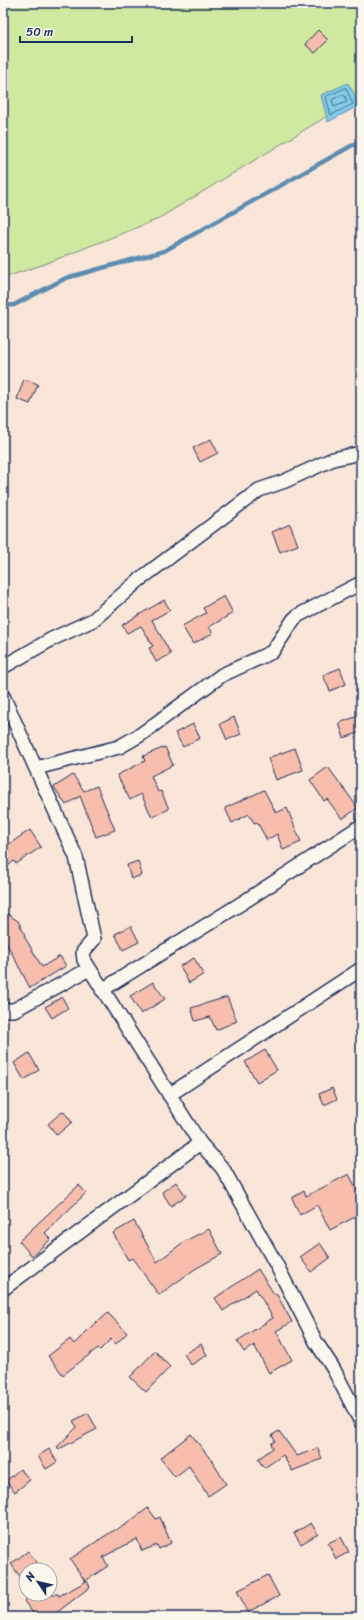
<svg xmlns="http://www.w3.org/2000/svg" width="364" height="1620" font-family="Sriracha,sans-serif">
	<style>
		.green { fill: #cfe9a0; stroke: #758c7f }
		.water { fill: #85cce7; stroke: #5b8db0 }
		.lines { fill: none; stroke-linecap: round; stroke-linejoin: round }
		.shore { stroke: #456e95; stroke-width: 1 }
		.stream { stroke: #5b8db0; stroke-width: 4.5 }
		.building { fill: #f7bdad; stroke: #1b2f5e }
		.minor-casing { stroke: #1b2f5e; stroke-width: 16 }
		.minor { stroke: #fbf7ec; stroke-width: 13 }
	</style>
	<rect width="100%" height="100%" fill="#fae6d9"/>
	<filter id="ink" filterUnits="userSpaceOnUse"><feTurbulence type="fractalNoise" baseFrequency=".025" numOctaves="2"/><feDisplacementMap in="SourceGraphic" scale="8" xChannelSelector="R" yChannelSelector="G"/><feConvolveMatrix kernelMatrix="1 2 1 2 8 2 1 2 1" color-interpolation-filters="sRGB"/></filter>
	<g filter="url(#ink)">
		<path class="green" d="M3,3H361V104L329,115L156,220L42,265L3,278Z"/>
		<path class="water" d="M348,83L360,105L328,122L321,95Z"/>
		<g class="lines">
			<path class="shore" d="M346,88L353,104L331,115L326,97Z
				M343,95L345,96L347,102L334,107L332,100Z"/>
			<path class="stream" d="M3,306L14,305L66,278L164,251L351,146L361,142"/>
		</g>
		<path class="building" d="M318,30L328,40L315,53L305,44Z
			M24,379L38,384L30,404L17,399Z
			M211,439L218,453L200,462L193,448Z
			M290,524L298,545L280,552L272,532Z
			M224,596L233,613L209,627L213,633L193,644L182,626L206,613L203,608Z
			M164,600L170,610L152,620L171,654L156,662L149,648L153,646L141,626L127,633L122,625Z
			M340,668L346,684L330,691L323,675Z
			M358,716L361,724V732L344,738L339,723Z
			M234,717L241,734L227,740L220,724Z
			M193,724L200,738L183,747L175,733Z
			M165,747L173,765L151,776L158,792L161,791L169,809L152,817L141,794L130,800L117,775L145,761L143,756Z
			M295,748L303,770L276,780L268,758Z
			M328,767L358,808L342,819L327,799L324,801L310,780Z
			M73,775L84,791L97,786L115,830L96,837L80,796L66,805L54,787Z
			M264,790L276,813L287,808L301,842L283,850L277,834L267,840L257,822L254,823L249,814L232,823L225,808Z
			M30,830L41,847L16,864L14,861L3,870V848Z
			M138,861L142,875L131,879L127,865Z
			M3,911L18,921L25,935L24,936L42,967L60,956L66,966L30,988L7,944L3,946Z
			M131,926L139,942L123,950L115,934Z
			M194,958L204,974L189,983L180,966Z
			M153,982L165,999L141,1014L130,996Z
			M62,997L68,1008L52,1018L45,1007Z
			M227,997L237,1021L216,1030L210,1017L195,1021L191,1008Z
			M265,1050L277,1070L257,1082L245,1062Z
			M29,1053L39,1070L24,1080L14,1063Z
			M332,1088L337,1099L324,1105L319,1094Z
			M63,1111L72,1122L57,1135L48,1124Z
			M349,1174L361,1198V1214L330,1230L317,1205L300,1215L292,1198L304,1191L306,1196Z
			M176,1182L186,1196L171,1206L162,1192Z
			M79,1185L86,1193L45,1233L51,1239L32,1256L19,1241Z
			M134,1221L157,1262L185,1241L209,1229L222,1254L195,1269L159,1295L132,1258L128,1260L113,1233Z
			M320,1243L330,1258L311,1272L300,1257Z
			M258,1269L274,1294L276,1293L292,1322L276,1331L292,1360L269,1373L254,1345L244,1352L237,1341L273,1318L256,1289L223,1311L215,1298Z
			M108,1313L127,1333L116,1344L111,1339L100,1350L98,1348L63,1375L48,1356L70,1339L74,1344L97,1321L98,1322Z
			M201,1344L207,1355L191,1365L184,1354Z
			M155,1351L170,1367L146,1392L130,1377Z
			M88,1413L97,1429L59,1449L57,1447L77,1427L73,1421Z
			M279,1431L297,1456L318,1448L322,1459L292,1471L283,1455L264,1468L258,1459L273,1448L271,1444L275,1441L272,1435Z
			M191,1434L212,1461L226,1484L208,1496L189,1466L175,1477L160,1458Z
			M49,1449L57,1462L46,1469L38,1456Z
			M20,1469L30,1480L15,1492L6,1481Z
			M148,1508L156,1519L160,1517L171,1543L159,1549L157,1545L142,1551L137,1539L103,1557L108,1566L85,1581L70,1559L111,1532L125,1525Z
			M311,1523L318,1534L301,1544L294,1533Z
			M341,1537L349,1552L336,1559L328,1543Z
			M28,1551L38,1565L32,1570H26V1574L21,1578L11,1564Z
			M268,1575L279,1596L248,1612L237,1591Z
			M87,1581L90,1587L51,1617H36L24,1601L33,1594H58L59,1596Z"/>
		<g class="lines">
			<defs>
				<path id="minor" d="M3,667L52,639L93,620L139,580L259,490L285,481L333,459L361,453
					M3,696L76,857L94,939L83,952L84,960L200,1143L223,1169L276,1264L316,1342L333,1368L361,1422
					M36,768L119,747L140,735L222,675L272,652L294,619L299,615L361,583
					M102,990L242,903L361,826
					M3,1010H14L89,969
					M169,1095L361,969
					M3,1289L200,1143"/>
			</defs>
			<use href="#minor" class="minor-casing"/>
			<use href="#minor" class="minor"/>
		</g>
	</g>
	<rect width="364" height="1620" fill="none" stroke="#fbf7ec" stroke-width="16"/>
	<rect x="8" y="8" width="348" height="1604" fill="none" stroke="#1b2f5e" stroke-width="1.5" filter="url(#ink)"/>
	<g transform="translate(38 1582) rotate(305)"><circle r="19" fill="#fbf7ec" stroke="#a1a7b3"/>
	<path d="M0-3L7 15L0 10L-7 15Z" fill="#1b2f5e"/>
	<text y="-6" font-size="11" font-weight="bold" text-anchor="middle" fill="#1b2f5e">N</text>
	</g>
	<path d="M20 36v6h112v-6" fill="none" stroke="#1b2f5e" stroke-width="2"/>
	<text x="26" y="36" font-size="12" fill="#1b2f5e" stroke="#fbf7ec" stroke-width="3" paint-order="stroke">50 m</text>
</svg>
